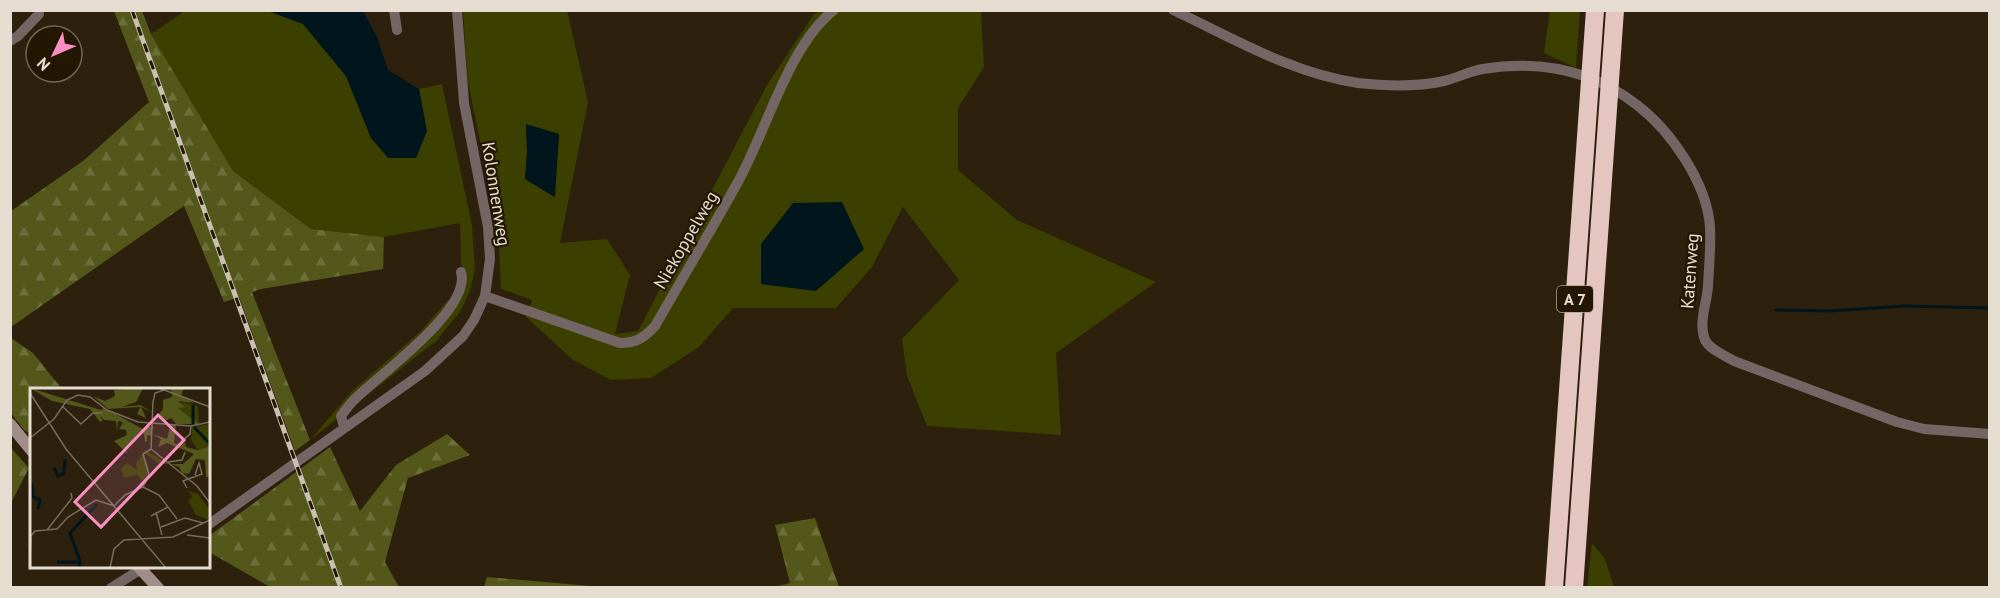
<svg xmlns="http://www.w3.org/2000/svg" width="2000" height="598" font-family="'PT Sans',sans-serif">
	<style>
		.grass { fill: #3b3f00; fill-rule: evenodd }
		.forest { fill: url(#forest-firs) }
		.water { fill: #01151d }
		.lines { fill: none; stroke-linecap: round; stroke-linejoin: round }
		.stream { stroke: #01151d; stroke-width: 3 }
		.street { stroke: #736664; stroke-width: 10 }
		.secondary { stroke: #a18c89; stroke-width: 12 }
		.highway { stroke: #e5c5c0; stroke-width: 18 }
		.rail-casing { stroke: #c9bfb2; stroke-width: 5 }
		.rail { stroke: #231704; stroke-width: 3; stroke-dasharray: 9; stroke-linecap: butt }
		.labels { text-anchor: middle; stroke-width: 4.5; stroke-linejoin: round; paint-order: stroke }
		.shield { fill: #231704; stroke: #aca294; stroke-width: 1.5 }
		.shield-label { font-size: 16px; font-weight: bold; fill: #e6ddd1 }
		.street-label { font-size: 18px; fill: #e6ddd1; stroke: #231704 }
		.inset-river { fill: none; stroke: #01151d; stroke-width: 3 }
		.inset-road { fill: none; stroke: #776c5b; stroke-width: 1.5 }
		.view { fill: #fb8fc4; fill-opacity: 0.15; stroke: #fb8fc4; stroke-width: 3 }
		.inset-edge { fill: none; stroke: #e6ddd1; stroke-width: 3 }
	</style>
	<defs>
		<pattern id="forest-firs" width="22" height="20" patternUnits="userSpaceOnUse" patternTransform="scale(1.5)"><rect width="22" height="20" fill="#53571a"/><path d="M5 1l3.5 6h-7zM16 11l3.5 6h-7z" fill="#6c6f3a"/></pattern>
	</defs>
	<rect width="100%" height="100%" fill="#2d200c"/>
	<path class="grass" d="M567,10L588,102L560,243L607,239L630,275L615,334L638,331L767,85L814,14L821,11H981L984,67L958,108V170L1017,220L1156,282L1056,353L1061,435L927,426L907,376L902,339L959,280L903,207L872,267L836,308H733L699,347L651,378L611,380L573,360L526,317L532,300L501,289L498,227L468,83L463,11ZM526,125L559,134L554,197L525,179L527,152ZM793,203L814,204L816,291Z
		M185,11H268L303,24L346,76L371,138L427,131L419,89L442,84L472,225L475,269L470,291L460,312L436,341L310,440L351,392L420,332L448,300L456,303L466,277L461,264L460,223L384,237L311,229L233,171L151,34Z
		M1550,11H1580L1576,68L1544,53Z
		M1592,543L1605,559L1614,587H1587Z"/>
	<path class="forest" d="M114,11H142L151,34L233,171L311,229L384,237L383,269L261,289L252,292L310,440L295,451L239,297L224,302L184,206L11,327V211L83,161L149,102Z
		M11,338L33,353L62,389L32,390L31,434L24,430L11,413Z
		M447,434L470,455L408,478L385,562L399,587H270L209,552V536L330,447L360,511L396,465Z
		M11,448L29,468L11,503Z
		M815,518L839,587H774L790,583L775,525Z
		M487,577L602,587H484Z"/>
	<path class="water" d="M268,11H363L377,37L388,70L419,89L427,131L416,158H388L371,138L346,76L303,24Z
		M526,124L559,134L555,197L525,179L527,152Z
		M842,202L864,249L816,291L761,284V244L793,203Z"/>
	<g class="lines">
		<path class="stream" d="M1776,310L1829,311L1905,306L1990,308"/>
		<path class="street" d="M394,10L397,30
			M1173,10C1233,38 1293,74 1358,83C1385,86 1417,87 1444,81C1457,78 1470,71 1483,69C1539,60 1592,70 1637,105C1671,131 1707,183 1710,227C1711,246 1709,267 1708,286C1707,303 1698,323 1705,340C1710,350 1724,355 1734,361L1897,422L1924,429L1990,434
			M10,41L18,36L39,14
			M485,296L620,343C636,343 644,338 655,326C683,277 712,229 739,180C767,129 789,45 834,10
			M344,427L341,416C345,411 348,406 353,401C377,376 472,310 461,272
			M208,525L425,371L463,336L474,320L485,296L490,259L488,227L464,103L457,10
			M111,588L146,566"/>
		<path class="secondary" d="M10,424L32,451
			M138,566L158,588"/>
		<path class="highway" d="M1554,588L1595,10
			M1574,588L1615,10"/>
		<defs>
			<path id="rail" d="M132,10L341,588"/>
		</defs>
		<use href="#rail" class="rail-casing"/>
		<use href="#rail" class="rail"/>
	</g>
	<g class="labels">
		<rect class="shield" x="1557" y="286" width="36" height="26" rx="4.5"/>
		<g class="shield-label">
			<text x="1575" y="305">A 7</text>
		</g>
		<g class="street-label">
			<text transform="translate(496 194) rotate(81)" y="6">Kolonnenweg</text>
			<text transform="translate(686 240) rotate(-60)" y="6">Niekoppelweg</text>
			<text transform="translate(1690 271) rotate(-86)" y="6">Katenweg</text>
		</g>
	</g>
	<g transform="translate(30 388)">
		<rect width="180" height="180" fill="#2d200c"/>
		<path d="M148,13L168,18L169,36L148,20L154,18ZM180,36V58L168,62L161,52L162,39ZM115,62L139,76H130L114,65L119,82L116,97L107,87L94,90L91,80L97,75L107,82L106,76Z" fill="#3b3f00"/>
		<path d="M0,0L71,22L74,20L113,41L123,38L121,48L117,47V53L115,54L114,46L109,44L96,62L98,66L84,53L97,47L96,42L89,41L93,34L88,33L87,44L86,33L74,32L69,27L73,33L70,34L60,21L22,13ZM113,0L106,14L92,19L110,17L122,24L111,19L116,30L107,26L110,19L78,21L63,8L75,13L85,8L84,2ZM141,0H154L151,8L164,15L148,13L155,19L148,20L169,36H146L141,30L133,34L130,28L126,30L133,21V12L142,9ZM134,36L146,37L144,55L151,58L155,54L156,59L168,62L180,58V89H176L175,72L166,71L159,86L152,85L149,79L141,76H153L164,66L137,55L128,59L131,51L122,46L137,51L140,39Z" fill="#53571a"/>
		<path d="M156,102L168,106L180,122L178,132L166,127L158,112L163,108Z" fill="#3b3f00"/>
		<path class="inset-river" d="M163,17V36M164,39L180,56M24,80L28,88L34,85L35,71M2,95L3,109L10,112L8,121M27,174H50M49,180L50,173L40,145L67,116"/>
		<path class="inset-road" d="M129,0L180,19M0,5L36,61L136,180M123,14L121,61L167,98L180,115M123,14L125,5L134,2M32,18L51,36L63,25H72M0,50L24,31L37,12L48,7L60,9L77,22L108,34L161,38L180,34M152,53L160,46L161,38M138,74L152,72L155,64M113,99L129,107L147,131M157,100L153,93L172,86L169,75L165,87M126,124L132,147M121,128L138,119M131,139L155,130L173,135M17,142L42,110L41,105M157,147L180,150M0,149L5,143L27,141L38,129L66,112L84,118L95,107L113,99L119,87L113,66L121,61M0,168L1,149M80,180L84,161L94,152L143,149L180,132"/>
		<path class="view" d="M128,27L154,52L71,139L45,114Z"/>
		<rect width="180" height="180" class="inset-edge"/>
	</g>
	<rect width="2000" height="598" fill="none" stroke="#e6ddd1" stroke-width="24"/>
	<g transform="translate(54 54) rotate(226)"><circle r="28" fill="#231704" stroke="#716656" stroke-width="1.5"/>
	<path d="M0-4.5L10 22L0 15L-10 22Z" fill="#fb8fc4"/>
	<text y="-9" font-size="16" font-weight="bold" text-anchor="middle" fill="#e6ddd1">N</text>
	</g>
</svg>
